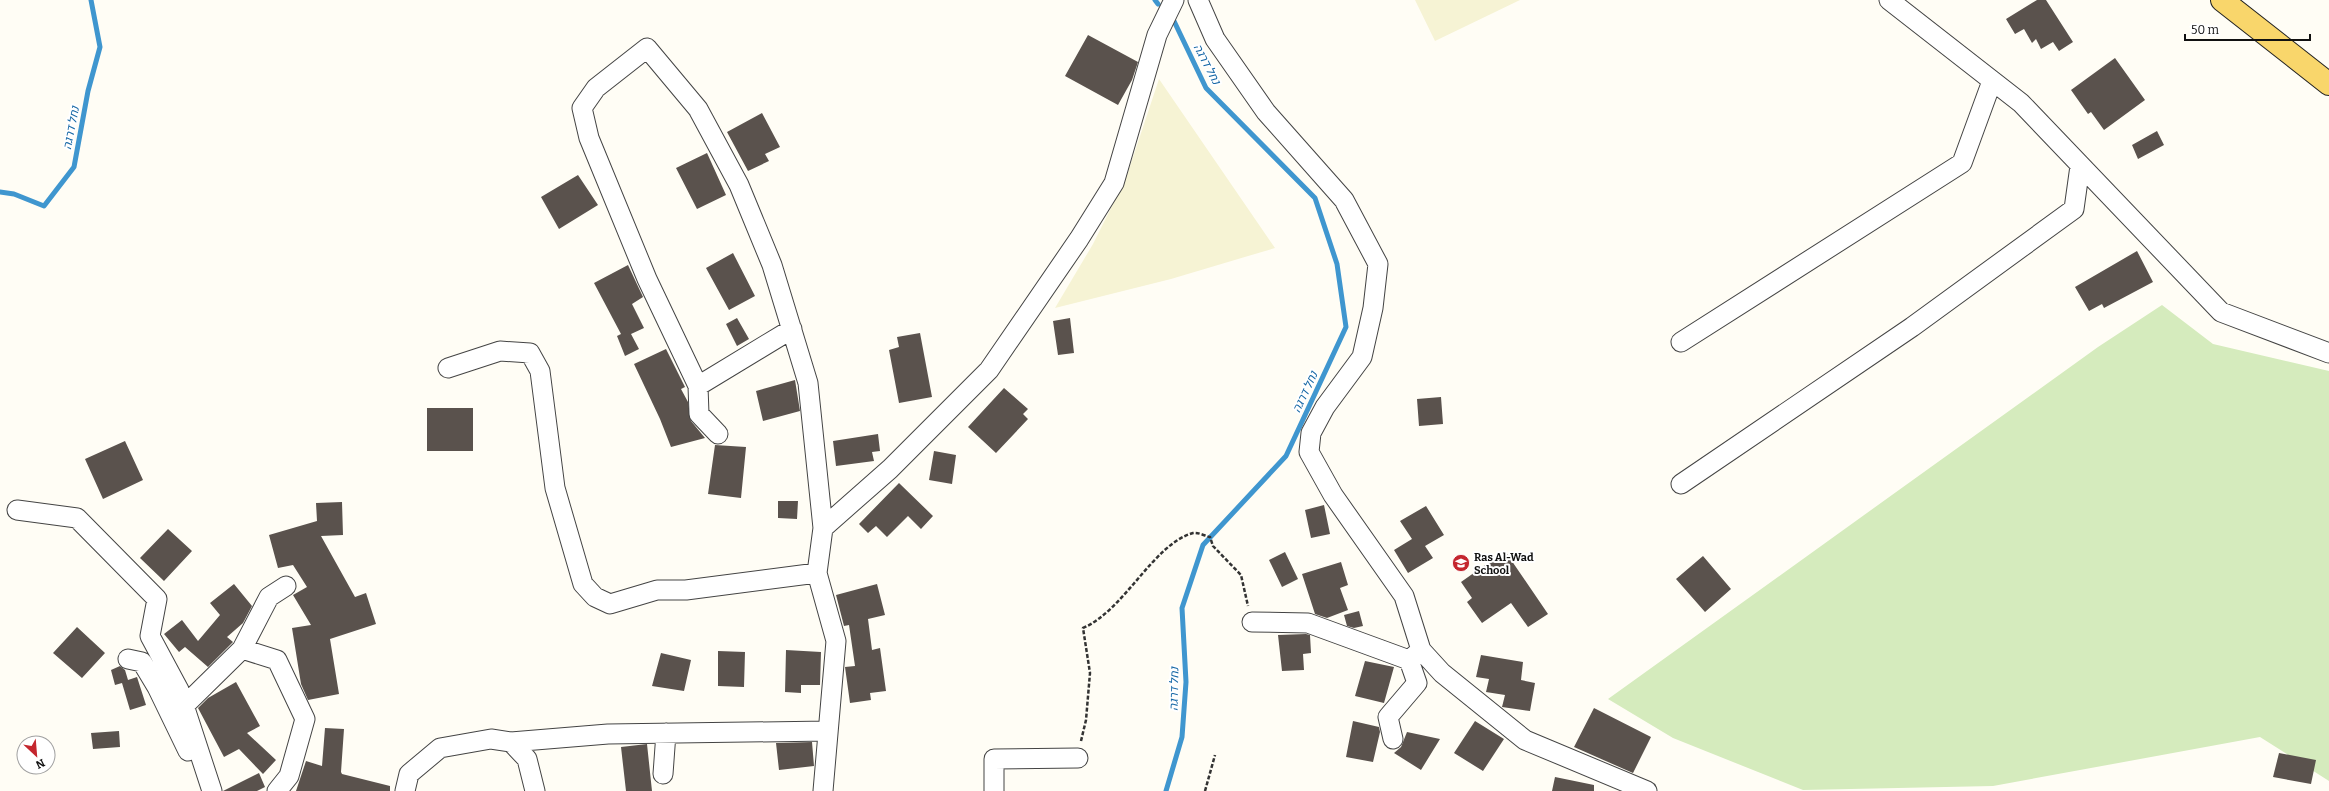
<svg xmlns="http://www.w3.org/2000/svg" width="2329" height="791" font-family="Bitter,Heebo,serif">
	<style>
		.farmland { fill: #f6f3d4 }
		.green { fill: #d5ebbd }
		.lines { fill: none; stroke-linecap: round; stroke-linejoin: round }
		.stream { stroke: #3f96cf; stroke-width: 5 }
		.building { fill: #5a524d }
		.minor-casing { stroke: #444; stroke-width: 21 }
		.major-casing { stroke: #222; stroke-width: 24 }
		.path { stroke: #333; stroke-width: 2.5; stroke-dasharray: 4 2; stroke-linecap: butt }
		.minor { stroke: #fff; stroke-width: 19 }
		.major { stroke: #f9d66b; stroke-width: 22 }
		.labels { text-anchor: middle; stroke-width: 4; stroke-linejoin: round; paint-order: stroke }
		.poi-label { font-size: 11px; font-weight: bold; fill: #111; stroke: #fff; text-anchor: start }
		.water-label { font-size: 12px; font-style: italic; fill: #1768a6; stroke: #fff }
	</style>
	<rect width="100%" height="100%" fill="#fffdf5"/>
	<path class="farmland" d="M1415,0H1520L1435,41Z
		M1159,79L1275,248L1171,279L1055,308L1093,244L1126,178Z"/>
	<path class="green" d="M2162,305L2213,344L2329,371V781L2260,737L1993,786L1803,790L1673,738L1608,699L2098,347Z"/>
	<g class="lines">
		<path class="stream" d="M1155,0L1158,4
			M0,192L14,194L44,206L74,167L88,91L100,47L91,0
			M1166,791L1182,737L1186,682L1182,608L1203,545L1286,456L1346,327L1337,264L1315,198L1206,88L1173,19"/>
	</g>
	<path class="building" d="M2037,0H2046L2073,42L2059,51L2053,42L2041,49L2036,39L2032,43L2024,29L2015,34L2006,19Z
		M1088,35L1138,62L1132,80L1118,105L1065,76Z
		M2115,58L2145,100L2104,130L2091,112L2088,114L2071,90Z
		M762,113L780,147L765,154L769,161L748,171L727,132Z
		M2157,131L2164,145L2138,159L2132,145Z
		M707,153L726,195L697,209L676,168Z
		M578,175L598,205L559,229L541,197Z
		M2137,251L2153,282L2104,308L2102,304L2089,311L2075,287Z
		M733,253L755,296L729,310L706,268Z
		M628,265L643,297L632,304L644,328L631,334L639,349L625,356L617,336L621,334L594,283Z
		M737,318L749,339L737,346L726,324Z
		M1070,318L1074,353L1058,355L1053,321Z
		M920,333L932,397L899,403L889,350L899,347L897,337Z
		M666,349L685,387L681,389L688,402L691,421L705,438L671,447L660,419L634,364Z
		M795,380L800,411L763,421L756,391Z
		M1004,388L1028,409L1023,414L1028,419L996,453L968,427Z
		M1441,397L1443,424L1419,426L1417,399Z
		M427,408H473V451H427Z
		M878,434L880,451L872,452L874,461L836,466L833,441Z
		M125,441L143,480L103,499L85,459Z
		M715,445L746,447L741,498L708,494Z
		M934,451L956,455L952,484L929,480Z
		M899,483L933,516L921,529L908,516L887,537L876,526L868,533L859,524Z
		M778,501H798L797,519L778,518Z
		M342,502L343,535L321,536L355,597L366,593L376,624L330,639L339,694L308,700L301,684L292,628L311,625L293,595L307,587L293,565L278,568L269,535L317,521L316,503Z
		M1324,505L1330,534L1311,538L1305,510Z
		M1426,506L1444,535L1425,546L1433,558L1408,573L1394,550L1412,539L1400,521Z
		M168,529L192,551L164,581L140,558Z
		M1505,551L1548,614L1528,627L1511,603L1482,623L1467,602L1472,598L1461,582Z
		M1285,552L1298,579L1282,587L1269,560Z
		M1703,556L1731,589L1705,612L1676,579Z
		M1341,562L1348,585L1340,588L1348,610L1327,618L1315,614L1302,574Z
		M234,584L252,606L243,623L227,637L233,642L208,667L185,647L179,652L164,634L182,620L198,641L220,615L210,603Z
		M877,584L885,615L868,619L872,650L880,648L886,691L870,693L871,700L850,703L845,667L855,666L849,625L844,626L836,595Z
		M1359,611L1363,626L1354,628L1347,626L1344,615Z
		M77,627L105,653L82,678L53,653Z
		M1306,634L1310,635L1311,653L1303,654L1304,670L1282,671L1278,635Z
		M786,650L821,652L820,685H801V693L785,692Z
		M718,651L745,652L744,687L718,686Z
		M661,653L691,660L684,691L652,686Z
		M1481,655L1523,662L1521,680L1535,683L1530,711L1502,707L1505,695L1486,692L1489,679L1476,677Z
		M1365,661L1394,667L1384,703L1355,696Z
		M120,666L125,670L128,680L137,677L146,705L130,710L122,683L115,685L111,670Z
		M236,682L260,726L247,733L276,760L263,774L239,749L224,757L198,708L208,698Z
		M1594,708L1651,737L1633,773L1574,747Z
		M1353,721L1379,727L1380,732L1373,762L1346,757Z
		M1475,721L1504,739L1483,771L1454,753Z
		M325,728L344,729L341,772L342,774L390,786V791H296L306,761L322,766Z
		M119,731L120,747L93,749L91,733Z
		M1407,732L1440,739L1421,770L1394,753L1401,747Z
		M812,742L814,766L779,770L776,743Z
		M647,744L652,791H626L621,747Z
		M2279,753L2316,760L2311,784L2273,777Z
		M259,773L265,787L257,791H223Z
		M1555,777L1594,785V791H1552Z"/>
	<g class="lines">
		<defs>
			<path id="minor" d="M1198,0L1215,39L1266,112L1344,200L1378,264L1373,308L1362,357L1325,407L1311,433L1309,452L1333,495L1404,596L1421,650L1442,673L1525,740L1647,791
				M1889,0L2021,103L2221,312L2329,353
				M1681,342L1962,163L1992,81
				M448,368L500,351L530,353L540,371L555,488L583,584L595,597L610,604L657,590H686L817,573
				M698,386L792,329
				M718,434L699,414L698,386L647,279L589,138L582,108L596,88L647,48L698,109L739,185L772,265L808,383L823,528
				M1681,484L1912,327L2074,209L2080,166
				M17,510L77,518L157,599L150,636L179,690L212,791
				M1252,622L1308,623L1409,660L1421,650
				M242,649L277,660L305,719L289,776L277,791
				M128,659L142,662L157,687L188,751
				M185,705L242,649L269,597L286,586
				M1393,739L1388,717L1417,683L1409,660
				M511,742L527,759L535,791
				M663,774L666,733
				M405,791L409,774L440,748L491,739L511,742L608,734L828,731
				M823,791L836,641L817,573L823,528L890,469L989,370L1079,239L1114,183L1157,35L1174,0
				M994,791V759L1078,758"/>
			<path id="major" d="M2222,0L2329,84"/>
		</defs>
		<use href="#minor" class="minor-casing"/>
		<use href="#major" class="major-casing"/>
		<path class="path" d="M1081,741L1086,720L1090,673L1083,628C1125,610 1153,544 1193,533C1198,532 1205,536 1210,537L1213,546L1241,575L1248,606
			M1205,791L1215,755"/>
		<use href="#minor" class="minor"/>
		<use href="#major" class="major"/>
	</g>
	<defs>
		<symbol id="school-disc" viewBox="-11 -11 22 22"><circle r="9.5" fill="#c4262e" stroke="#fff"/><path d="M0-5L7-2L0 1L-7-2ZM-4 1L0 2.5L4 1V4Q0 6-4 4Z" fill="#fff"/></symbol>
	</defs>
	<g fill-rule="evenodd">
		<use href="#school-disc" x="1451" y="553" width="20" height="20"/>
	</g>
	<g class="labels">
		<g class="poi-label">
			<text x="1474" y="561">Ras Al-Wad<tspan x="1474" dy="13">School</tspan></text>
		</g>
		<g class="water-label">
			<text transform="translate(1207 64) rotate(62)" y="4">נחל דרגה</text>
			<text transform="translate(71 128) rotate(-79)" y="4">נחל דרגה</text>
			<text transform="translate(1305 392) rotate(-65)" y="4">נחל דרגה</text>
			<text transform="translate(1174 689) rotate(-89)" y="4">נחל דרגה</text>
		</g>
	</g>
	<g transform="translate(36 755) rotate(154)"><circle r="19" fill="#ffffff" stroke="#a0a0a0"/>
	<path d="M0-3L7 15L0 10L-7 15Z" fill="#c4262e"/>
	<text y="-6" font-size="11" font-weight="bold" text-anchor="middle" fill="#111111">N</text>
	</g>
	<path d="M2185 34v6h125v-6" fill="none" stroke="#111111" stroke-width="2"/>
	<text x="2191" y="34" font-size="12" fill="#111111" stroke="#ffffff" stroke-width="3" paint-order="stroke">50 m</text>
</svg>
